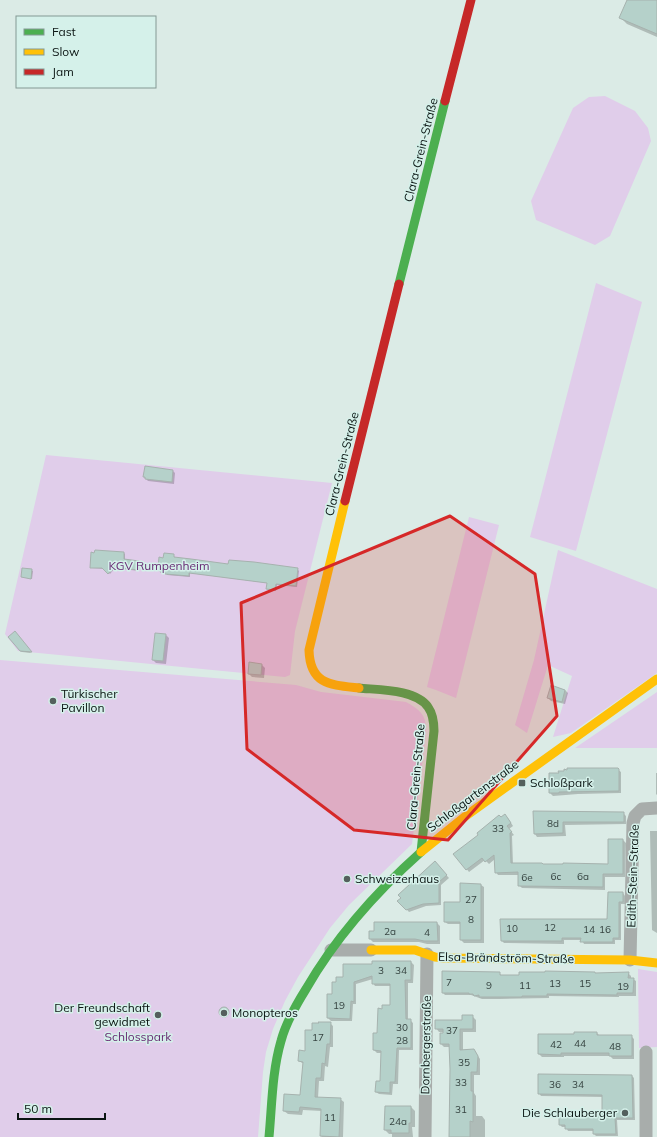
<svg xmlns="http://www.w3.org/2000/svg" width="657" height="1137" font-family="Mulish,sans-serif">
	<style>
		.green { fill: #e0cdea }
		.shadow { fill: #0003 }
		.building { fill: #b5d1ca; stroke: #a6b2ae }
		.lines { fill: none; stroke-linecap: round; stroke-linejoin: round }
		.street { stroke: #a8adab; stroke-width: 13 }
		.fast { stroke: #4caf50; stroke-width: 9 }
		.slow { stroke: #ffc107; stroke-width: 9 }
		.jam { stroke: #c62828; stroke-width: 9 }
		.marked { fill: #d62828; fill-opacity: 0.2; stroke: #d62828; stroke-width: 3; stroke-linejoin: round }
		.poi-dot { fill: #54605d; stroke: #d5f1ea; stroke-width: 1.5 }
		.labels { text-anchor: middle; stroke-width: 3; stroke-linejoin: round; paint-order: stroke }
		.number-label { font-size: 10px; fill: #364441 }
		.street-label { font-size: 12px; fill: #0b1513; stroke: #d5f1ea }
		.park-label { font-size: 12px; fill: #682b74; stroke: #d5f1ea }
		.poi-label { font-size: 12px; fill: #0b1513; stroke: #d5f1ea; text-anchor: start }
	</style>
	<rect width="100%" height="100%" fill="#dbebe6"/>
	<path class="green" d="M605,96L635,111L648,128L651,141L610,236L595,245L536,220L531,201L573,108L589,97Z
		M596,283L642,302L576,551L530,537Z
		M46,455L332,483L295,631L290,675L285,677L18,651L5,634Z
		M469,517L499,525L456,698L436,690L427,687Z
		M558,550L657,589V673L571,733L553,737L572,676L548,665L527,733L515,725L534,660Z
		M0,660L296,685L321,692L406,702C421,710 427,716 426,733L412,844L349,905L330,928L298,977L285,1001L273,1029L266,1052L263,1072L258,1137H0Z
		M657,692V748H575Z
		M638,969L657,972V1047L639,1048Z"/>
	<path class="shadow" d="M628,0H657V37L627,24L621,18Z
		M173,471L175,473L174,484L148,481L144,477Z
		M124,553L125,554V560L140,563L139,571L115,568L110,574L105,569L92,568L91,567Z
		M173,555L175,558L229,565L297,569L299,571L297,587L277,585L276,591L268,590L267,589L268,583L190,573V577L167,575L166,573L163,572L162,569L159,567L164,559Z
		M31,570L33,571L32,579L22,577Z
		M16,633L31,653L22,652L20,651Z
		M166,635L169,638L166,664L156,663L153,660Z
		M262,665L265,668L264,678L252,677L249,674Z
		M552,687L565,690L568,693L565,704L551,701L548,698Z
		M617,769L621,772V793L578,794L553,796L550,793L565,772Z
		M656,773H657V795L656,794Z
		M534,812L623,813L626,816V824L565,825L566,836L537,837L535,834Z
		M501,818H508L513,826L509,829L514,835L512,836L513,864L609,865L623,840L626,843L625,877H605V890L522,888L519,885V875H498L496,872L495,859L489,864L485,860L469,872L455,854Z
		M650,831H657V933L652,930Z
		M437,865L449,878L441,885V905L426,906L409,912L399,901Z
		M481,885L484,887V943H464L461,940V924H448L445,922L461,903Z
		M623,893L625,896V904H621V940H615V944H584L582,940H564V944L504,943L502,941L608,920Z
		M375,923H437L440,926V944H427L419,942H373L370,939V932H375Z
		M411,962L414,965L413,983H408V1020H410L413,1023V1050H399L398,1084H393L392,1095L379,1094L376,1092L381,1082L382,1053H377L374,1050L383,1010L391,1006V986H375L373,983V979L356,984V1004H353L352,1021H331L328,1018L333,995L337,983L344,978L373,965Z
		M499,973L502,976L628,973L631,976V979H633L636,981V996H619V997L549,996V998L500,999H482L471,995H445L443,993Z
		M219.5 1013a4.5 4.5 0 1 1 9 0a4.5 4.5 0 1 1-9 0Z
		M472,1016L476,1020V1032H463V1051L474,1050L480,1059V1075H474V1093L476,1096V1116H482L485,1120V1137H450V1047H444L441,1044L444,1032H439L436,1028L463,1021Z
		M330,1023L333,1026V1047H330L328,1067L325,1066L324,1081H319L318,1098L340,1099L344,1102L343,1137H322L321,1136L322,1111L303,1110L302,1115L288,1114L284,1111L301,1096L304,1064L299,1061L305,1052L313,1031Z
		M597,1033L600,1036H631L634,1039V1059H613L610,1056H564V1057H542L539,1054V1035Z
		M632,1076L634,1078L635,1120H617L618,1136H596L594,1134V1131H568L566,1127H562L560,1125L603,1117V1097L541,1096L539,1093Z
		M411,1107L415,1111V1127H412L413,1137H392V1134H389L385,1130Z"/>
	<path class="building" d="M627,0H657V34L619,18Z
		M145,466L173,470L172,482L145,479V477H143Z
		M95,550L124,552V559L139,561L138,570L114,567L108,574L102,568H90L91,552L94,553Z
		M164,553L174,554V557L191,559L228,564L229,560L254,562L298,568L296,586L276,584L275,590L266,589L267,583L189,573V576L165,574V572H160L161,568H158L159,557L163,558Z
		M22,568L32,569L31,579L21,577Z
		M15,631L32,652L20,651L8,637Z
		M155,633L166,634L163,661L152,660Z
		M249,662L262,664L261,675L248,674Z
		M551,685L565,690L562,702L547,698Z
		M567,768H618L619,769V791L559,792V793H549V773H559L558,771H564V769L567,770Z
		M533,811L624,812V822H563V833L534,834Z
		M505,814L511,823L507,826L512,832L510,833L511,863H542L543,864H563V863L608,864V839H623V874H603V887L518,886V872L495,873L494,855L485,862L482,858L466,870L453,854L478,835L477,833L499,815L501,817Z
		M435,861L447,875L439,882V903L423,904L406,910L397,901L401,898L398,895Z
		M460,883L481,884V940H460V922H444V902H460Z
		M608,892H623V902H619V938H613V942H580L581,938H562V941H501L500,919H607Z
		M374,922H437L438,941H424L415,939H369V931H374Z
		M372,961H411V980H405L406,1019H411V1048H397L395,1082H390V1093L375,1092L376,1081H380L381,1051L373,1050V1033H377L378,1008L382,1009V1005H390V984H372V976L354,982V1002L351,1001L350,1019L327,1018V994H332V982H336V977H343V964H372Z
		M442,971L500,972V975H519V972H545V971L595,972V973L629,972L628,978H634L633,993H617V995L547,994V996H522V997H479V995L474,996L473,994H469V993H442Z
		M219 1012a5 5 0 1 1 10 0a5 5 0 1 1-10 0Z
		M462,1015H473V1029H460V1050L474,1049L478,1056L477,1072H471V1091H473V1122L470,1121V1137H449L450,1069L449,1044H440V1033H443V1029H435V1020H462Z
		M318,1022H331L330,1044H327L325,1064L322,1063L321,1078H316L315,1097L341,1098L339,1137L320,1136L321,1109L300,1107L299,1112L283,1111L284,1094L300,1095L303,1062L298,1061L299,1050L305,1051V1030H312V1023H319Z
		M574,1032H597V1035H632V1056H609V1053H561V1055L538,1054V1034H574Z
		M538,1074L632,1075L633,1118H615L616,1134H593V1129H565V1125H559V1114L602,1116V1095L538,1094Z
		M385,1106H411V1123H409V1133H391V1130H384Z"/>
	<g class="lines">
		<path class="street" d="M331,950H371
			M630,960L633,823L635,816L642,809L657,808
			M646,1052V1137
			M425,1137L427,954"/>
		<path class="fast" d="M399,284L445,101
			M359,688C378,690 416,689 428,707C433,714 434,723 434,731L421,852
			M269,1137C272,1105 272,1072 281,1041C286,1022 296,1005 306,989C336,937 376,892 421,852"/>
		<path class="slow" d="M345,501L309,650C310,685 331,685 359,688
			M421,852L467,815L657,679
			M371,950H415L435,957L444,958L630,960L657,963"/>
		<path class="jam" d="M445,101L471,0
			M345,501L399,284"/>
	</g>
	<path class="marked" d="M450,516L535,574L557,716L448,840L354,830L247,749L241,603Z"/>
	<g class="poi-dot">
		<circle cx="53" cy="701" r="4"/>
		<rect x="518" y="779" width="8" height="8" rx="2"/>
		<circle cx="347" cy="879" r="4"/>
		<circle cx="224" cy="1013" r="4"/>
		<circle cx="158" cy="1015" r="4"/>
		<circle cx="625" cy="1113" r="4"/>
	</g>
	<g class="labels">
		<g class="number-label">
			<text x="553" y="827">8d</text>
			<text x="498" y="832">33</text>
			<text x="556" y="880">6c</text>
			<text x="583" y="880">6a</text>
			<text x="527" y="881">6e</text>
			<text x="471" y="903">27</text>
			<text x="471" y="923">8</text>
			<text x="550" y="931">12</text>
			<text x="512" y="932">10</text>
			<text x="589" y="933">14</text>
			<text x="605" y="933">16</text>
			<text x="390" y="935">2a</text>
			<text x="427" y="936">4</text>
			<text x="381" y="974">3</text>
			<text x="401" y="974">34</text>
			<text x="449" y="986">7</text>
			<text x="555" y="987">13</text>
			<text x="585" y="987">15</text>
			<text x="489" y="989">9</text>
			<text x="525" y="989">11</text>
			<text x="623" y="990">19</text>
			<text x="339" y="1009">19</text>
			<text x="402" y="1031">30</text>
			<text x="452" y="1034">37</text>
			<text x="318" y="1041">17</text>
			<text x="402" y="1044">28</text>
			<text x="580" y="1047">44</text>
			<text x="556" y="1048">42</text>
			<text x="615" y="1050">48</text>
			<text x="464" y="1066">35</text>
			<text x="461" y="1086">33</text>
			<text x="555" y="1088">36</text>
			<text x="578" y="1088">34</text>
			<text x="461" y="1113">31</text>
			<text x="330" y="1121">11</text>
			<text x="398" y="1125">24a</text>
		</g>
		<g class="street-label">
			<text transform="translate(421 150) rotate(-76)" y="4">Clara-Grein-Straße</text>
			<text transform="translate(342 464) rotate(-76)" y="4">Clara-Grein-Straße</text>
			<text transform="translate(416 777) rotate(-85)" y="4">Clara-Grein-Straße</text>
			<text transform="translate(473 796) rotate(-37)" y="4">Schloßgartenstraße</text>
			<text transform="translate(633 876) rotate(-88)" y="4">Edith-Stein-Straße</text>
			<text transform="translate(506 958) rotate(1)" y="4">Elsa-Brändström-Straße</text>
			<text transform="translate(426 1045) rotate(-89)" y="4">Dornbergerstraße</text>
		</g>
		<g class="park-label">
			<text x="159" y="570">KGV Rumpenheim</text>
			<text x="138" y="1041">Schlosspark</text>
		</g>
		<g class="poi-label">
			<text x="61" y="698">Türkischer<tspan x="61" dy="14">Pavillon</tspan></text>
			<text x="530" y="787">Schloßpark</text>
			<text x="355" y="883">Schweizerhaus</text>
			<text x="150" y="1012" text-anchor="end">Der Freundschaft<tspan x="150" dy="14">gewidmet</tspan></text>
			<text x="232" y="1017">Monopteros</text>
			<text x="617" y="1117" text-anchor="end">Die Schlauberger</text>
		</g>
	</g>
	<rect x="16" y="16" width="140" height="72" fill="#d5f1ea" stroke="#849994"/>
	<rect x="24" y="29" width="20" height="6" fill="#4caf50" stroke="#849994"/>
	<text x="52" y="36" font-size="12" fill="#0b1513">Fast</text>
	<rect x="24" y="49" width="20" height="6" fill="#ffc107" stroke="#849994"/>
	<text x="52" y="56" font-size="12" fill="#0b1513">Slow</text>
	<rect x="24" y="69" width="20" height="6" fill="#c62828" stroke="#849994"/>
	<text x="52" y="76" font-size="12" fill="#0b1513">Jam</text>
	<path d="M18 1113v6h87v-6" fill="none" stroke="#0b1513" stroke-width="2"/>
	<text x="24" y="1113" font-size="12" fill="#0b1513" stroke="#d5f1ea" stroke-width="3" paint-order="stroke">50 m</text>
</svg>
